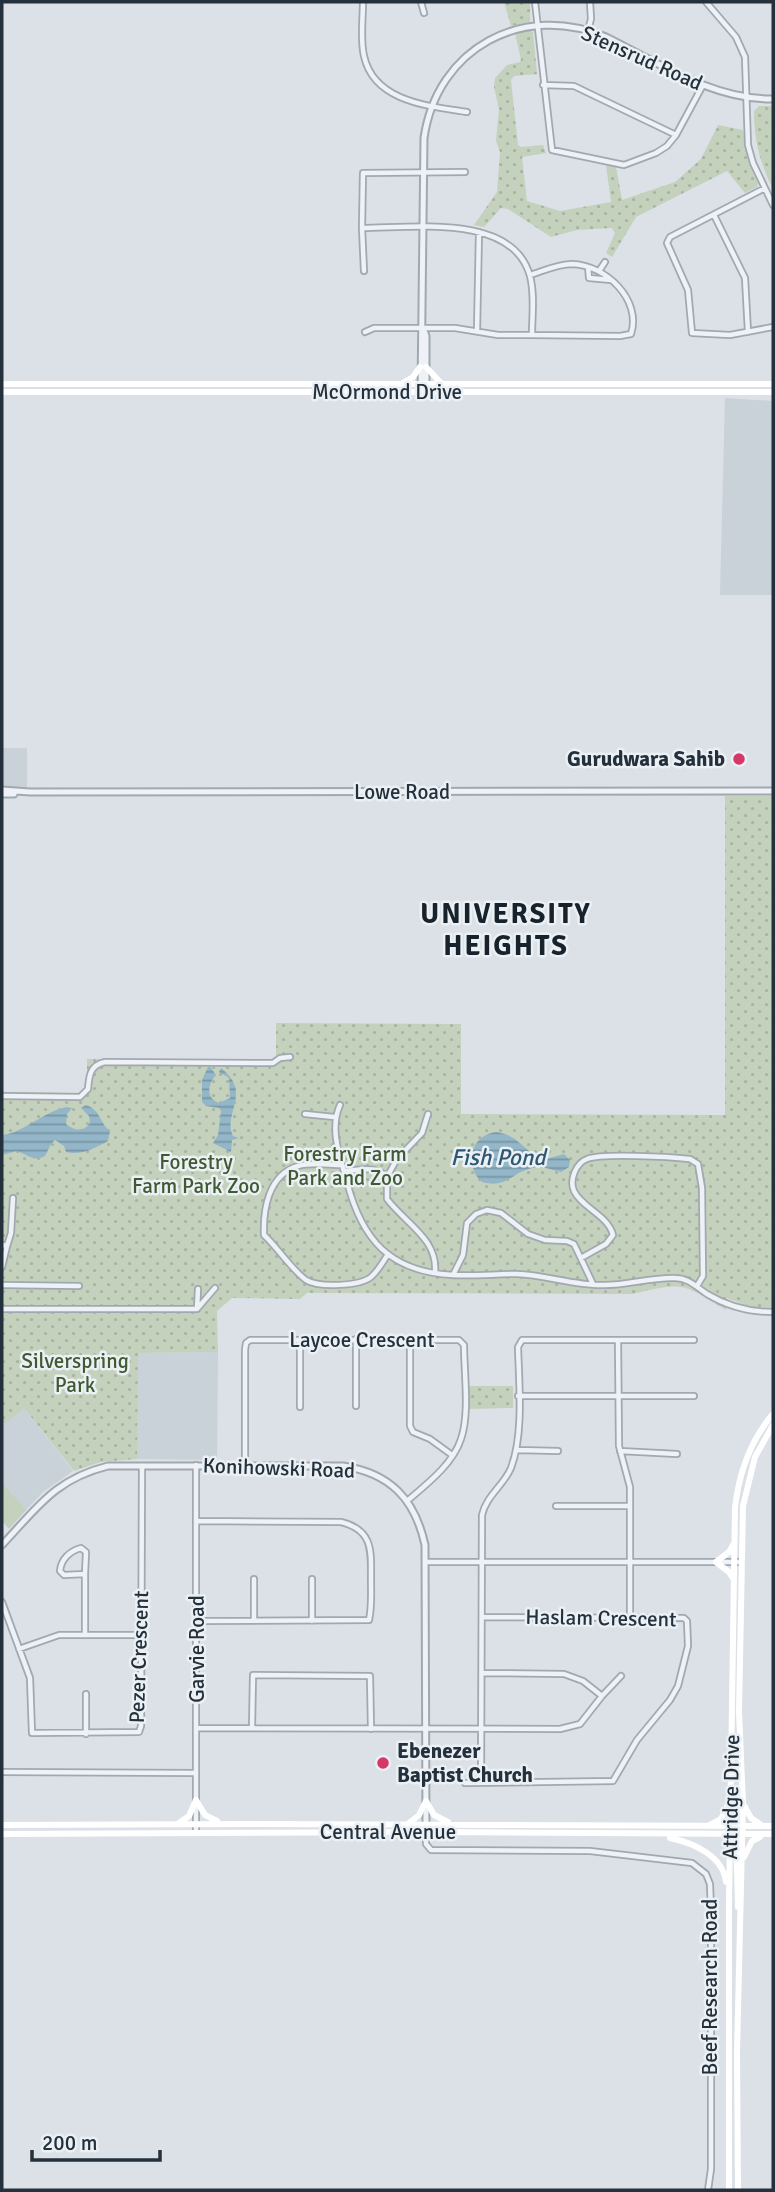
<svg xmlns="http://www.w3.org/2000/svg" width="775" height="2192" font-family="Signika,sans-serif">
	<style>
		.built { fill: #c9d1d9 }
		.green { fill: #c4d1bc }
		.park { fill: url(#park-dots) }
		.water { fill: url(#water-rules) }
		.lines { fill: none; stroke-linecap: round; stroke-linejoin: round }
		.minor-casing { stroke: #a0a9b0; stroke-width: 8 }
		.tertiary-casing { stroke: #a0a9b0; stroke-width: 9 }
		.minor { stroke: #eef1f5; stroke-width: 4.5 }
		.tertiary { stroke: #eef1f5; stroke-width: 5 }
		.secondary { stroke: #fff; stroke-width: 6 }
		.poi-dot { fill: #d53767; stroke: #eaf0f4; stroke-width: 2.5 }
		.labels { text-anchor: middle; stroke-width: 5; stroke-linejoin: round; paint-order: stroke }
		.street-label { font-size: 21px; fill: #24313d; stroke: #eaf0f4 }
		.poi-label { font-size: 21px; font-weight: bold; fill: #24313d; stroke: #eaf0f4; text-anchor: end }
		.park-label { font-size: 21px; fill: #3f5a31; stroke: #eaf0f4 }
		.water-label { font-size: 23px; font-style: italic; fill: #2d5773; stroke: #eaf0f4 }
		.district-label { font-size: 28px; font-weight: bold; letter-spacing: 2px; fill: #17222d; stroke: #eaf0f4 }
	</style>
	<defs>
		<pattern id="park-dots" width="8" height="8" patternUnits="userSpaceOnUse" patternTransform="scale(1.75)"><rect width="8" height="8" fill="#c4d1bc"/><path d="M2 2h.1M6 6h.1" fill="none" stroke="#a8b4a2" stroke-width="1.8" stroke-linecap="round"/></pattern>
		<pattern id="water-rules" width="6" height="5" patternUnits="userSpaceOnUse" patternTransform="scale(1.75)"><rect width="6" height="5" fill="#93b6c9"/><path d="M0 2.5h6" fill="none" stroke="#7895a4"/></pattern>
	</defs>
	<rect width="100%" height="100%" fill="#dbe1e6"/>
	<path class="built" d="M725,398L773,401V595H720Z
		M2,748H27V787H2Z
		M218,1352L217,1460L137,1459V1353Z
		M23,1407L73,1471L43,1492L24,1512L2,1486V1426Z"/>
	<path class="green" d="M2,1483L26,1510L9,1529L2,1521Z"/>
	<path class="park" d="M504,2H530V22L511,26Z
		M528,30L533,32L537,74L514,76L511,80L518,145L521,147L543,145L546,153L522,157L527,201L560,211L611,202L606,165L616,167L622,200L675,182L701,159L718,125L743,130L748,160L758,183L757,187L745,193L727,171L636,217L612,257L606,253L615,233L612,228L577,230L551,237L508,209L501,208L484,227L474,225L497,192L500,152L496,141L499,109L494,87L495,78L507,65L520,62L521,60L515,33Z
		M759,106H773V189C760,163 754,141 754,111Z
		M725,796H773V1308L753,1307L726,1298V1310C682,1282 682,1282 632,1294L307,1293L300,1299L232,1298L217,1311L218,1352L138,1353L137,1459L101,1462L74,1471L24,1408L2,1426V1092L87,1093V1059L276,1060V1023L461,1024V1114L725,1115Z
		M468,1386H513V1408L468,1409Z"/>
	<path class="water" d="M209,1065L216,1075C208,1084 205,1098 219,1103L230,1098L229,1078L219,1072L221,1068C253,1093 222,1114 233,1136L239,1138L232,1140L231,1152L213,1143L218,1135L221,1111L219,1108L206,1106L202,1102V1080Z
		M86,1105C101,1110 100,1124 110,1131L108,1141C95,1148 81,1156 66,1152L64,1146L55,1140L51,1144L45,1156C33,1162 28,1155 17,1151L2,1155V1135C24,1134 53,1103 72,1108L67,1114L66,1124C74,1131 84,1132 90,1123L89,1116L81,1108Z
		M497,1132C518,1135 525,1152 543,1160L564,1154L570,1160L569,1167L561,1172C551,1170 542,1165 532,1168C512,1172 507,1189 482,1182C463,1165 471,1134 497,1132Z"/>
	<g class="lines">
		<defs>
			<path id="minor" d="M363,2C363,19 360,39 364,56C374,102 429,106 467,112
				M421,2L424,13
				M535,2L552,150L624,165L656,153L667,146L676,135L703,85
				M706,2L736,37L745,57L748,145L753,163L773,205
				M588,30L591,19L590,2
				M543,85L574,86L676,135
				M765,188L670,237L667,243L688,290L692,333L730,335L773,327
				M714,215L745,278L748,332
				M362,228L364,271
				M588,267L589,278L611,280
				M599,271L605,262
				M530,275C543,271 558,264 572,264C606,265 642,300 631,334L620,336L532,335
				M477,331L479,232
				M365,332L374,328H455L498,335H532C532,316 535,295 530,276C513,213 412,228 362,228L363,173L465,172
				M2,1096L80,1097L88,1089C89,1076 90,1065 105,1062L273,1063L280,1058L290,1057
				M340,1105C329,1129 340,1157 347,1182C362,1240 390,1272 453,1275C474,1276 496,1274 517,1274C545,1275 573,1285 601,1285C626,1286 650,1277 675,1278C689,1278 696,1287 707,1294C727,1306 751,1312 773,1312
				M305,1114L334,1117
				M342,1165C328,1165 311,1162 298,1166C268,1175 263,1210 264,1235C277,1247 293,1271 306,1280C319,1288 360,1286 371,1277C378,1271 383,1262 388,1254
				M344,1171C359,1170 376,1165 387,1177V1199C405,1223 438,1239 435,1272
				M387,1177L397,1159L422,1133L428,1114
				M2,1245L7,1246L2,1267
				M7,1246L11,1233L13,1198
				M581,1258L606,1244L613,1235C608,1215 582,1208 574,1191C569,1180 576,1163 587,1159C602,1153 671,1157 690,1159L698,1164L702,1188L703,1276L697,1286
				M453,1275L463,1255L467,1223L476,1214L487,1210L501,1213L528,1234L545,1240L567,1241L574,1244L593,1284
				M2,1285L79,1286
				M2,1309H197L215,1288
				M197,1309L198,1289
				M356,1339V1406
				M410,1340V1426L413,1432L430,1439L452,1455
				M618,1340H694
				M518,1396H694
				M300,1407V1340
				M517,1450L558,1451
				M620,1451L677,1454
				M245,1465V1350L246,1343L250,1340H459L464,1345C464,1373 470,1413 461,1439C453,1464 427,1484 407,1501
				M556,1506H630
				M81,1548L86,1552L85,1574L64,1575L60,1571C61,1559 70,1551 81,1548Z
				M427,1562H741
				M85,1574V1635
				M254,1579V1620
				M2,1602L30,1678L32,1733L139,1732L141,1726L142,1466
				M197,1621L369,1620C372,1607 371,1593 371,1580C371,1552 374,1530 341,1522L197,1521
				M312,1621V1579
				M19,1649L59,1635H141
				M602,1696L621,1676
				M197,1728L560,1729L580,1724L602,1696L583,1681L564,1674L482,1673
				M252,1728L253,1675L370,1676L371,1729
				M86,1734V1694
				M2,1772L196,1773
				M465,1783L613,1781L637,1740L670,1700L678,1686L688,1646L687,1621L684,1618L482,1617
				M481,1783L482,1515C486,1496 504,1485 511,1468C524,1434 519,1383 518,1347L522,1340H618L619,1446L630,1487V1617
				M196,1832V1465
				M426,1832V1844L431,1850L590,1851L692,1863L706,1874L710,1884L711,1912V2169L708,2190"/>
			<path id="tertiary" d="M423,328L426,336V387
				M421,391L424,138C437,48 523,2 606,37C659,63 713,100 773,99
				M2,790L30,792L773,791
				M2,794H14
				M2,1545C37,1508 55,1479 108,1466H343C390,1473 415,1499 425,1545L426,1828"/>
		</defs>
		<use href="#minor" class="minor-casing"/>
		<use href="#tertiary" class="tertiary-casing"/>
		<use href="#minor" class="minor"/>
		<use href="#tertiary" class="tertiary"/>
		<path class="secondary" d="M426,367L441,383
			M2,384H773
			M401,384L413,377L420,367
			M2,392H773
			M733,1578L729,1572L716,1562L729,1552L733,1545
			M196,1800L205,1815L217,1821
			M426,1801L434,1815L448,1822
			M745,1807L751,1818L760,1824
			M179,1823L189,1816L196,1800
			M409,1823L419,1815L426,1801
			M2,1825L249,1824L773,1826
			M710,1825L721,1819L729,1802
			M2,1834L426,1832L773,1834
			M736,1834L738,1907
			M670,1838C694,1843 723,1856 726,1882
			M744,1857L752,1841L760,1837
			M729,2190V1904L735,1508C739,1472 750,1441 773,1414
			M738,2190L737,2052L743,1803L739,1712L743,1506L755,1457L773,1425"/>
	</g>
	<g class="poi-dot">
		<circle cx="739" cy="759" r="7"/>
		<circle cx="383" cy="1763" r="7"/>
	</g>
	<g class="labels">
		<g class="street-label">
			<text transform="translate(642 58) rotate(24)" y="7">Stensrud Road</text>
			<text x="387" y="399">McOrmond Drive</text>
			<text x="402" y="799">Lowe Road</text>
			<text x="362" y="1347">Laycoe Crescent</text>
			<text transform="translate(279 1468) rotate(2)" y="7">Konihowski Road</text>
			<text transform="translate(601 1618) rotate(1)" y="7">Haslam Crescent</text>
			<text transform="translate(197 1649) rotate(-90)" y="7">Garvie Road</text>
			<text transform="translate(139 1657) rotate(-88)" y="7">Pezer Crescent</text>
			<text transform="translate(731 1797) rotate(-89)" y="7">Attridge Drive</text>
			<text x="388" y="1839">Central Avenue</text>
			<text transform="translate(710 1987) rotate(-90)" y="7">Beef Research Road</text>
		</g>
		<g class="poi-label">
			<text x="725" y="766">Gurudwara Sahib</text>
			<text x="397" y="1758" text-anchor="start">Ebenezer<tspan x="397" dy="24">Baptist Church</tspan></text>
		</g>
		<g class="park-label">
			<text x="345" y="1161">Forestry Farm<tspan x="345" dy="24">Park and Zoo</tspan></text>
			<text x="196" y="1169">Forestry<tspan x="196" dy="24">Farm Park Zoo</tspan></text>
			<text x="75" y="1368">Silverspring<tspan x="75" dy="24">Park</tspan></text>
		</g>
		<g class="water-label">
			<text x="498" y="1165">Fish Pond</text>
		</g>
		<g class="district-label">
			<text x="506" y="923">UNIVERSITY<tspan x="506" dy="32">HEIGHTS</tspan></text>
		</g>
	</g>
	<rect width="775" height="2192" fill="none" stroke="#24313d" stroke-width="7"/>
	<path d="M32 2150v10h128v-10" fill="none" stroke="#24313d" stroke-width="3.5"/>
	<text x="42" y="2150" font-size="21" fill="#24313d" stroke="#eaf0f4" stroke-width="5" paint-order="stroke">200 m</text>
</svg>
